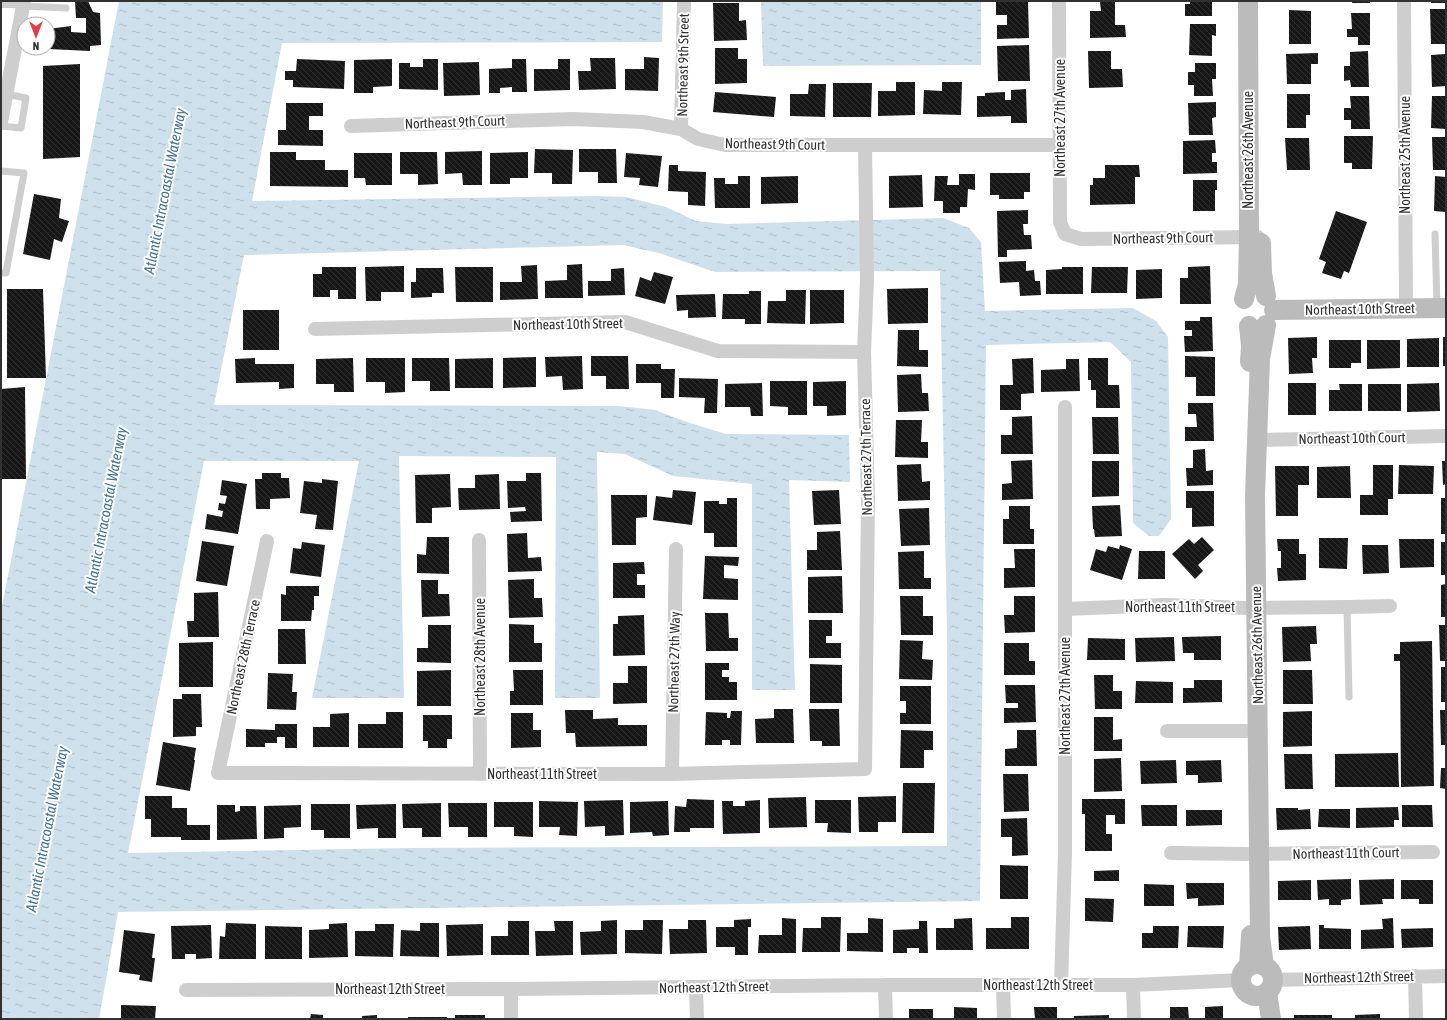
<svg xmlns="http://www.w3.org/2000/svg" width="1447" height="1020" font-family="'Asap Condensed',sans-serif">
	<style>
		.water { fill: url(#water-ripples); fill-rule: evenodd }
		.building { fill: url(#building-back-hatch) }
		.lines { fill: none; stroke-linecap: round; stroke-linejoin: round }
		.lane { stroke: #cecece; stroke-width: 7 }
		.street { stroke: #cecece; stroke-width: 14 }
		.secondary { stroke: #bbb; stroke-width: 20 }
		.labels { text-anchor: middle; stroke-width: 4; stroke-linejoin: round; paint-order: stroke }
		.street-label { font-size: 14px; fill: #313131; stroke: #fff }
		.water-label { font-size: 15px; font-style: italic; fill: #427391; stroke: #fff }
	</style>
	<defs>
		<pattern id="water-ripples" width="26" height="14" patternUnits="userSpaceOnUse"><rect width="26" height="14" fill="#cee0ec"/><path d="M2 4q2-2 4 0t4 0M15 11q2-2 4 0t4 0" fill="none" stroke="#b1c1cb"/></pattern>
		<pattern id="building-back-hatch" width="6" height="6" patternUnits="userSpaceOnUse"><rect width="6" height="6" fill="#181818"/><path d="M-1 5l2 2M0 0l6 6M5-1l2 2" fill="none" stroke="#313131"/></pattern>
	</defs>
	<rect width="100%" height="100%" fill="#fff"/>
	<path class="water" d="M119,1H663L662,42L282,43L252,201L596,196L626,197L666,207L696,221L726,224L943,218L969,228L981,242L985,311L1133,308L1156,321L1168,337L1171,519L1159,536H1149L1133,523L1131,362L1110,342L986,345L980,901L118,912L99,1019H1V612ZM623,245L659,253L715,272L940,271L947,631V846L406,848L128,853L204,461H359L312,698H404L399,456L556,457L555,698H600L597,452L625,454L673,476L752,484V690H795L789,480L850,482L849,435L726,434L687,422L655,410L619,406L214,405L244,255Z
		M761,1H981V65L763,66Z"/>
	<path class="building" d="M75,1H88L93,12L100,13L101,45L90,46V51L48,49V29L71,26V32L86,33V18H76Z
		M1115,1V25H1125L1126,37L1090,38V11H1101L1100,2Z
		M1190,1H1212V16H1185V4H1190Z
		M1352,1H1370V3H1352Z
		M1431,1H1446V3H1431Z
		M996,2H1028L1029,38L997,39V25H1007V15H996Z
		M713,3H739V21L746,20L747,40L714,41Z
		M1430,9H1446V44H1431Z
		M1289,10L1311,11V44H1289Z
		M1351,13H1370V45H1358V37H1347V29H1352Z
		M1190,24H1216V36L1212,35V56L1189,55Z
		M1029,45L1030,81H998L997,46Z
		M715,48H738V59H747V83L715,84Z
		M1088,51H1111V69H1122L1123,87L1089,88Z
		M1368,51L1369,87H1351L1350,80L1344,81V66H1350V52Z
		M1318,53V64H1311V84H1287L1286,54Z
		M1446,54V86L1432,87L1431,55Z
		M644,57L659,58L658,91L625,90V69H644Z
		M590,58H615L616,89L579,90L578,71H591Z
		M297,59L345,61L344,89L293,87V80H285V71H296Z
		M392,59V86L373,87V93H354V60Z
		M423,59H438V90L399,89V63H410V67H423Z
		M512,59H526L527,92H512V87L500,88V93H489V69L512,68Z
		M558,59H570V90L534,91V69H558Z
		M479,62L480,95L444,96L443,63Z
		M1195,63H1216V79H1212L1213,96H1194V85H1188V72H1195Z
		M80,64V157L43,159V66Z
		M896,82H915V115L878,116V91H896Z
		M942,82H962L961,115L923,114L924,90L942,91Z
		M833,83H872L871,117H833Z
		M809,84H826L825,117L790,116V94H808Z
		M1026,89L1027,123H1011V116L977,117V96H985V93L1005,92V100H1011V90Z
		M715,92L776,97L774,117L713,112Z
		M1287,94H1310V115H1306V128H1287Z
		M1350,96H1369L1370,129H1351V120H1344V108H1351Z
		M1432,96H1446V129L1431,128Z
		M1216,102V117L1212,118L1213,135H1189L1188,103Z
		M286,103H323V116H309V130H323V146L278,145V130H286Z
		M1344,136H1373L1372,169H1352V163H1344Z
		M1432,137H1446V170H1433Z
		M1285,138H1309L1310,170H1287Z
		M1215,140L1216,153H1212V162H1217V173L1183,174V141Z
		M535,149L573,150L572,184H552V173H534Z
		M579,149H616L617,183H598V172H579Z
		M482,151V185H463L462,173L445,174V152Z
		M270,152H296V160H325V170H348V187L270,186Z
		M400,152H437L438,184L418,185V174H400Z
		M528,152V178H510V184H490V153Z
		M354,153H392V185H366L365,178H354Z
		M626,153L662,156L658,187L639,185L640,178L624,177Z
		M669,165H678V171L706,172L705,206L688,205V192L668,191Z
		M1105,165H1139L1140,177H1135V204L1090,205V185H1093V178H1105Z
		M990,173H1030V192H1024V199H999V195H990Z
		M959,174H975V190L968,189L967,207H960V213H943V201H934L935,176H948L947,185H959Z
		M922,175L923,207L889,208V176Z
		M738,176H750V208H715L714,178H725V184H738Z
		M798,176V203L761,204V177Z
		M1435,176L1446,177V212L1434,211Z
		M1193,180H1217V190H1215V211H1193Z
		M34,194L61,199L59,218L69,221L62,242L54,239L50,260L23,254Z
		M1028,210V224H1023L1024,235H1031L1032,249L1007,250V257H998L997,211Z
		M1336,211L1367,222L1349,273L1344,271L1341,279L1322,273L1326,262L1319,259Z
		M1026,261V271L1034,270L1035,281H1040L1041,295L1020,296L1019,282L1000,283L999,262Z
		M582,264L583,298H545V281L567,280V265Z
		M537,265L538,299L500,300V282H522L521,266Z
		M404,266V292H381V301H366L365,267Z
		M1210,266L1211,304H1180V278H1188V267Z
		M322,267H356V299H338V290H330V297H313V274H322Z
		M455,267H493V302H456Z
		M1062,267H1083V294H1046V270L1062,269Z
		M1092,267H1128L1127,293H1091Z
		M416,268H443L444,293H432V297L411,298V282H416Z
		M624,268L625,295L588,296V281H611V269Z
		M1162,269V298L1136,299V270Z
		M654,272L673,277L665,304L635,296L640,277L651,281Z
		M928,288V323L888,324L887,289Z
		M7,289H43L46,378H7Z
		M786,290H806L805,324L767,323L768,301H786Z
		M810,290H844V323L810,324Z
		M749,291H761V324H745V319H722L723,294H749Z
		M715,294L716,317L688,318V310L677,311L676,295Z
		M243,310H279V350H243Z
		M1200,317H1212L1213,351L1185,352L1184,336H1192V330H1185V321H1200Z
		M898,330H919V350H928V367L897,366Z
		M1317,337V358H1312L1313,373L1289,374L1288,338Z
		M1443,337H1446V366H1443Z
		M1439,338V367H1407V339Z
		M1329,340H1361V363H1351V368H1329Z
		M1367,340H1400V368L1367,369Z
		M582,356L583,389L563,390L562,376L546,377L545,357Z
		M591,356H628L629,389H606V376H591Z
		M1185,356L1215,357V396H1196V377H1185Z
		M536,357V387L503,388V358Z
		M255,358V364H294V388L279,389V382L236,383L235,359Z
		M353,358L354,392H334V384H316V359Z
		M366,358H405V392L385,393V382H366Z
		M412,358H449L450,391H430V381H412Z
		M493,358V388H455V359Z
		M1033,358L1034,393L1021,394V410H1000V385H1013L1012,359Z
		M1088,358H1108V385H1119L1120,408H1096V390H1091V380H1088Z
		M1066,359H1079L1080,391L1041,392V370L1066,369Z
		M636,364H661V369H675L674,398H661V383H636Z
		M921,374L922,393H928L929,411L898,412L897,375Z
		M679,378L718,379L717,413H704L705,398L679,397Z
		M770,381H807V415H788V407L770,406Z
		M846,381V415L827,416V406H813V382Z
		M762,383L763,416H751L750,407H725V384Z
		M1288,383H1316V415H1288Z
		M1439,383L1440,411L1407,412V384Z
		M1339,384H1362V411H1329V390H1340Z
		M1368,384H1401V411H1368Z
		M25,387L26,479H1V389Z
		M1188,403H1213L1214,441H1185V427H1197L1196,414H1188Z
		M1032,416L1033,454H1001V435H1012V417Z
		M1092,417H1118L1119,454H1093Z
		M896,420H922L921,442H928V458L895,457Z
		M1205,449L1206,471L1213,470V485L1187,486L1186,468H1193V450Z
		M1032,460L1033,499L1002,500V484L1012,483L1011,461Z
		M1092,461H1119V496L1092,497Z
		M1442,461H1446V484L1443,485Z
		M921,464L922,482L930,481V500L898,501L897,465Z
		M1373,465H1393V499H1388V515H1360V495H1373Z
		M1399,465L1434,466L1433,494H1398Z
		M1275,466H1309V485H1298V516H1276Z
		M1350,466L1351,498H1317V467Z
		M262,473H281V478H289L290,498L270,499V509H256L255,479H262Z
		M526,473H541L542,521L511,522L510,512L526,511L525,507L508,508L507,481H526Z
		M450,474L451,507L432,508V523H416L415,475Z
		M499,474L500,509L459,510L458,488H475V475Z
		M322,479L338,481L333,530L315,529L317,515L300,513L304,481L322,483Z
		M222,480L247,484L238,534L205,529L207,514L222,517L223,511L218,510L219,503L225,504L227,496L220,495Z
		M673,490L696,492L692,525L653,520L656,496L672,498Z
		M839,490L841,524L814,525L812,491Z
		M1186,491H1214V526L1192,527V508H1186Z
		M611,495H647V517L636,518V545H612Z
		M727,498H737V547H714V533H704V501H719V504H727Z
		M1441,498H1446V534H1441Z
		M1120,505L1122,536L1095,537L1094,529H1093L1092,506Z
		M1009,506H1030V529H1034V544H1003V519H1009Z
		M929,508L930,545L901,546L899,509Z
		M840,531L842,570H807V550H817V532Z
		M527,533L528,558L541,557L542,571L508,572L507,534Z
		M427,537H449V574L417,573V554L426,555Z
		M1202,537L1214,550L1198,565L1203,571L1195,579L1172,554L1189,539L1194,544Z
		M1319,538H1348L1347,569L1319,568Z
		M1277,539H1299V554H1306V580L1278,581L1277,568H1281V551H1278Z
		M1399,539H1434V567L1400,568Z
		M202,541L234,546L227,586L196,581Z
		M302,542L325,545L321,577L290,573L293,548L301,549Z
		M1441,542H1446V575H1441Z
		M1120,545L1132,549L1122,580L1090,570L1096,549L1106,552L1108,546L1119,549Z
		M1362,545H1388L1389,573L1363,574Z
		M1014,549H1035V587L1004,588V568H1015Z
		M924,551V578H931V589H899L898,552Z
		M1139,551H1165V579H1138Z
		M705,556L739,557L738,566L724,565V578L738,579V600L703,599Z
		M644,562L645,574H637V585H645V598H613V563Z
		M842,576L843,613H808V577Z
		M534,579V598H542L543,617L509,618L508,580Z
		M421,580H438V594H449L450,616L422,617Z
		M1446,584V617H1441V585Z
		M286,586H319V596H314V610H312L311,621H281V594L286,595Z
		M218,592L219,637H188L187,621H194V593Z
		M900,596H923V616H933V635H901Z
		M1014,596H1035V632L1005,633L1004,615H1014Z
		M705,613H728L729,638H738V651H706Z
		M644,615L645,655L613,656V624H618V616Z
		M809,620H832V636H826V643H841V658H809Z
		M509,624L534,625V643H542V662H509Z
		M428,625H451V663L417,662V648H428Z
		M1439,625H1446V661H1440Z
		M1316,626L1317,644H1310L1311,661L1283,662L1282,627Z
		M278,629H305L306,664H278Z
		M1221,636V660H1194V653H1183L1182,637Z
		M1174,637L1175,661L1136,662L1135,638Z
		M1088,638L1125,639V660H1087Z
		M900,640L923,641L922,659L933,660L932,680L899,679Z
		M1432,641L1434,786L1401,787L1400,661H1394V654H1400V642Z
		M213,642V687H179V643Z
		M1004,643H1029V661H1035V675H1004Z
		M705,663H729V670H722V677H729V682H737V700H705Z
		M810,664L842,665V703H810Z
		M628,666H647V703L613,704V683H628Z
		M1441,667H1446V702H1441Z
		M451,670V706H417V671Z
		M513,670H543V705H510V691H514Z
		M1283,670H1312L1313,704H1283Z
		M268,673L293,674L292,692H297L296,710L267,709Z
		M1094,675H1113V691H1122V709H1095Z
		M1194,680H1222V702L1183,703V688H1194Z
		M1136,681L1173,682V703H1135Z
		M1005,685H1035L1036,722L1004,723V708H1018V703H1006Z
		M900,686H931V724H900V713H906V701H900Z
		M182,694H201L202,727H196V736L173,737V699H182Z
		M774,709H793L794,743H756L755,719L774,718Z
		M809,709H839L840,746H822V741H810Z
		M565,710H593V719L618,718V725H647V746L576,747L575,733H566Z
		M1440,710H1446V745H1441Z
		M731,711H742L741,745H730V740H722V745H705L706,712L727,713V718H730Z
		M1312,711V746L1283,747V712Z
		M386,712H403V748H358V724H386Z
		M349,713V747H313V727H330V714Z
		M511,713H533V730H541V747L511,748Z
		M423,715H452V739H447V748H428V741H423Z
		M1094,717H1113V740L1122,739V751H1094Z
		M275,724H297V748H285V737H277V743H265V747H246V729L275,730Z
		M901,730L933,731V750H924V768H900Z
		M1017,730H1036L1037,766H1005V749L1017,748Z
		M163,742L196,748L194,760H195L190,791L156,785Z
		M1398,753L1399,787H1335V754Z
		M1284,754H1312L1313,789H1285Z
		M1121,758L1122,791L1094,792V759Z
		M1176,760L1177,783L1141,784L1140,761Z
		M1221,760L1222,782L1198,783V775H1186V761Z
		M1441,768H1446V789L1440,788Z
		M1003,774H1028L1029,811L1004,812Z
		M903,783H935L934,833H902Z
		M145,796H172V808H187V825H210V840H181V837H151V819H145Z
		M896,796V822H878V832H859L858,797Z
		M806,797L807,827L769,828L768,798Z
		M687,799L714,800V828H690V832H674L675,806L686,807Z
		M1082,799H1125V824H1115V815H1106V834H1112V851H1085V814H1082Z
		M623,800L624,835L605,836V826L585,827L584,801Z
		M760,800V833L723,834L722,801H733V806H745V801Z
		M815,800H851V833L827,832L828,823H815Z
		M539,801L578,802L577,836L559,835L560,827H539Z
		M668,801L669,835L653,836L652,832L630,833V802Z
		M494,802H533V837L514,836V827H494Z
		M441,803V837H422V828H403L402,804Z
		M448,803H487V837H468V827H449Z
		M311,804H350V838H324V830H311Z
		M396,804V838H378V828L357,829L356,805Z
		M217,805H235V812L240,811V806H256L257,839L217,840Z
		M301,805V827L284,828V838L264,839V806Z
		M1141,805H1177V826H1142Z
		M1402,805H1432L1433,827H1402Z
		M1398,807L1399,820H1394V827L1356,828V808Z
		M1276,808H1298V810L1310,809L1311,829L1277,830Z
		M1319,809H1350V828L1318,827Z
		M1186,810H1222V825L1186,826Z
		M1027,818L1028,855L1012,856V837H1001V819Z
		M1000,865L1028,866V899H1000Z
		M1119,870V881H1094V871Z
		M1351,879V899L1341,900V905H1329V899L1318,900L1317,880Z
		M1394,879V899H1382L1383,904L1360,905L1359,880Z
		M1311,880V900H1278V881Z
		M1401,880H1433V904H1419V899H1401Z
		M1186,883H1224V905L1198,906V898L1187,899Z
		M1144,884L1174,885V906H1144Z
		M1085,898L1114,899L1113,922L1085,921Z
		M821,917H841L840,952H802L803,928H821Z
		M1011,917H1029V949H986V928H1011Z
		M782,918L796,919V953H758L759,935H782Z
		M868,918L883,919V952L847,951V933H868Z
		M972,918L973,950H936V928H954V919Z
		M1393,918L1394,948L1361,949V930L1383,929L1382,919Z
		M751,919V927H748V955H735V947H716V927H734V920Z
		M617,920V954L581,955L580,932L601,931V921Z
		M643,920H663L662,954L625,953V930H643Z
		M688,920H706L707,953L670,954L669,929H688Z
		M508,921H529V955H491V936H508Z
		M554,921H573V955L536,956L535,931H555Z
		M919,921H927L928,953H919V948H907V953H893V930L919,929Z
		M226,923L256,924V959H219L220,936L225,937Z
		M347,923L348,957L309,958V930L329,929V924Z
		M420,923H439V957L400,956L401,930L420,931Z
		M375,924H394L393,957L355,956V931H375Z
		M483,924V955L447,956L446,925Z
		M211,925L212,958L196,959V954H185V959H172L171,926Z
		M1319,925H1324V928L1351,929V949H1319Z
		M265,926L302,927V959H265Z
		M1153,926H1179L1178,948H1142V933H1153Z
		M1188,926H1224L1223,948L1187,947Z
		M1310,926L1311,949L1279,950L1278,927Z
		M1433,928V947L1402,948L1401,929Z
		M124,930L155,934L152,958H155L152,982L139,980L140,975L119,972Z
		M121,1005L156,1006L155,1019H121Z
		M1223,1006V1019H1205V1007Z
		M954,1007L977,1008V1019H954Z
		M1034,1007H1057V1019H1035Z
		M1170,1007H1188L1189,1019H1170Z
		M909,1009H933V1019H909Z
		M311,1014L323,1015V1019H310Z
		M1380,1014V1019H1355V1015Z
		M377,1015V1019H362V1016Z
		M455,1015H485V1019H455Z
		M1109,1015V1019H1074V1016Z
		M1294,1015H1332V1019H1294Z
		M408,1017H447V1019H408Z"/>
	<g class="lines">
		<path class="lane" d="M23,6L66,8
			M1,126L21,128L26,98L6,94
			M1,171L24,173L6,273H1
			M1435,234L1437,306
			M1347,607L1349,697"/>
		<path class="street" d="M1,1H24
			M1059,1L1060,222L1065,234L1081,239L1258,237
			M1404,1L1406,309
			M1,122L24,1
			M351,126L573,119L643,122L681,129L698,139L725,145H1060
			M681,129L684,1
			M315,329L625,322L718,351L864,352
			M1257,440L1446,436
			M479,540L480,774
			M267,541L218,773L672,774L865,769L868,498L864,352L867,280L865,145
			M1065,609L1164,605L1247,608L1347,607L1390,606
			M1167,731H1246
			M672,774L676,549
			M1171,853L1247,854
			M1259,854L1433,852
			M1415,976L1416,1019
			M1273,980L1446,976
			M885,985L886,1019
			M1003,985L1004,1019
			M1061,985L1065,853V407
			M1133,985L1134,1019
			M696,987L697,1019
			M511,989V1019
			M186,990L511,989L885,985H1133L1241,980"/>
		<path class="secondary" d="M1261,243L1262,273L1266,296
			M1244,299L1248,284L1249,237L1248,1
			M1274,310L1446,308
			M1249,326L1251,346L1250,362
			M1241 980a16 16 0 1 1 32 0a16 16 0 1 1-32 0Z
			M1249,966L1251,935
			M1264,966L1260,936L1255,495L1260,359L1266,325
			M1267,992L1271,1019"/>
	</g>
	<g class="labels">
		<g class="street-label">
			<text transform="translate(683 65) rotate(-89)" y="5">Northeast 9th Street</text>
			<text transform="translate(1060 118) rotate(-90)" y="5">Northeast 27th Avenue</text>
			<text transform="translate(455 122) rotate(-2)" y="5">Northeast 9th Court</text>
			<text transform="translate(775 144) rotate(1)" y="5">Northeast 9th Court</text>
			<text transform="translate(1248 150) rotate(-90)" y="5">Northeast 26th Avenue</text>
			<text transform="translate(1405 155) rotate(-90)" y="5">Northeast 25th Avenue</text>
			<text transform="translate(1163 238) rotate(-1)" y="5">Northeast 9th Court</text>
			<text transform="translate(1360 309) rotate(-1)" y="5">Northeast 10th Street</text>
			<text transform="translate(568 324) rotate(-1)" y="5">Northeast 10th Street</text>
			<text transform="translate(1352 438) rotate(-1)" y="5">Northeast 10th Court</text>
			<text transform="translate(866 457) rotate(-91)" y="5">Northeast 27th Terrace</text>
			<text x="1180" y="612">Northeast 11th Street</text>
			<text transform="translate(1257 645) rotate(-91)" y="5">Northeast 26th Avenue</text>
			<text transform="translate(243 657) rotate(-78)" y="5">Northeast 28th Terrace</text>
			<text transform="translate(480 657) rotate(-90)" y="5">Northeast 28th Avenue</text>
			<text transform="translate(674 662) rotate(-89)" y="5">Northeast 27th Way</text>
			<text transform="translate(1065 696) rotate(-90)" y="5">Northeast 27th Avenue</text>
			<text x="542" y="779">Northeast 11th Street</text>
			<text transform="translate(1346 853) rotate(-1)" y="5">Northeast 11th Court</text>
			<text transform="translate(1359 977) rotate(-1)" y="5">Northeast 12th Street</text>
			<text x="1038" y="990">Northeast 12th Street</text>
			<text transform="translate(714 987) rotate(-1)" y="5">Northeast 12th Street</text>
			<text x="390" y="994">Northeast 12th Street</text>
		</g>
		<g class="water-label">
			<text transform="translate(165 191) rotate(-79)" y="5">Atlantic Intracoastal Waterway</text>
			<text transform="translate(106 510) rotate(-79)" y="5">Atlantic Intracoastal Waterway</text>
			<text transform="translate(47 829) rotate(-79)" y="5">Atlantic Intracoastal Waterway</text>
		</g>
	</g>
	<rect width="1447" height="1020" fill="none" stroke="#313131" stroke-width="4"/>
	<g transform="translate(36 36) rotate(180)"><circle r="19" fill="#ffffff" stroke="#adadad"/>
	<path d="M0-3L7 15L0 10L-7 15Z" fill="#de3d4b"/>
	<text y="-6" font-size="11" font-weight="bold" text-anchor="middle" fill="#313131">N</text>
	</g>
</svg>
